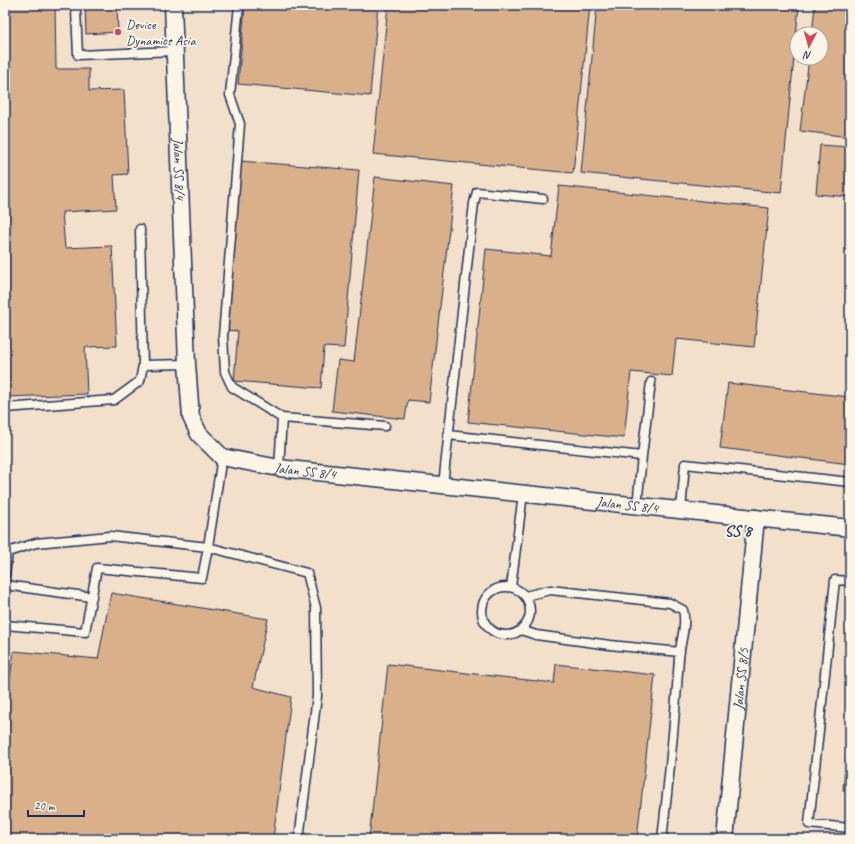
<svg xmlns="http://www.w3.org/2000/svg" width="855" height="844" font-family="Caveat,sans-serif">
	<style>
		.built { fill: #f2e0ca; fill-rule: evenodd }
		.building { fill: #dab08b; stroke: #1b2f5e }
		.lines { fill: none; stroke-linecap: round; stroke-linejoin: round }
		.lane-casing { stroke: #1b2f5e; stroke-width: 11 }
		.street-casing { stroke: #1b2f5e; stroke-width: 19 }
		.lane { stroke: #fcf5e5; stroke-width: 8 }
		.street { stroke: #fcf5e5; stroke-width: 16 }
		.poi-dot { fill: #d1495b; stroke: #fcf5e5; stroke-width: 1.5 }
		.labels { text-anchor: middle; stroke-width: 4; stroke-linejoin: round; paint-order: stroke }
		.poi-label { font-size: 14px; fill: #1b2f5e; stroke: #fcf5e5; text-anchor: start }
		.street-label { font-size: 14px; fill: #1b2f5e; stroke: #fcf5e5 }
		.quarter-label { font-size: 16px; font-weight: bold; fill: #1b2f5e; stroke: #fcf5e5 }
	</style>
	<rect width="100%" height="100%" fill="#fcf5e5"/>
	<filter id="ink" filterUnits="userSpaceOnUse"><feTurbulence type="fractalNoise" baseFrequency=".025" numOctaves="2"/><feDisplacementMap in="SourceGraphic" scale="8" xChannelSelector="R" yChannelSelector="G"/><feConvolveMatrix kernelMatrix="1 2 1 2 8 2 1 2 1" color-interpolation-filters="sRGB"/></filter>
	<g filter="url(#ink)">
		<path class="built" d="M5,5H850V839H5ZM797,34H821V58H797Z"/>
		<path class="building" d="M5,5H55L56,69H89V91L124,90L128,174L114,175L116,209L62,212L65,248L112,246L117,346L85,347L87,394L5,397Z
			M85,5H117L118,32L86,34Z
			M245,5H378L370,96L238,84Z
			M388,5H590L573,173L373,154Z
			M597,5H799L781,193L581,173Z
			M815,5H850V137L800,131L809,58H821V34H812Z
			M820,145L850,147V197L816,194Z
			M239,161L359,170L344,348L324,347L321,388L234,381L238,331L225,330Z
			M375,177L454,186L429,402L408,400L405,419L332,411L338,360L354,362Z
			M559,186L769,208L754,347L676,339L672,376L631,372L624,438L468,422L486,249L551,256Z
			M728,383L850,397V464L720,448Z
			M111,593L268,619L253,687L291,697L273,839H5V710L14,651L98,659Z
			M388,664L554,683L556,664L655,675L637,839H369Z
			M850,717V790H843Z"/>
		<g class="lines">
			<defs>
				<path id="lane" d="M239,5L230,95L240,124L223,336L225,372L232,387L282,418
					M76,10L78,55L175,51
					M140,229L143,365L187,364
					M5,408L114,400L140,381L143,365
					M448,435L642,456L651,382
					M279,468L282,418L385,426
					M443,485L474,203L477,192L543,199
					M637,506L642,456
					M681,510L685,464L850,482
					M5,575L8,552L36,543L110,536L208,547L307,573L316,608L317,696L299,839
					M850,581L835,580L809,824L850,828
					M5,585L92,597
					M482 611a24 24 0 1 1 48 0a24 24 0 1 1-48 0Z
					M511,587L523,494
					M525,596L550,590L670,603L683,610C687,626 680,642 679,658C675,719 669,779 662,839
					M5,625L85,632L97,568L202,578L208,547L222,457
					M521,630L536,635L610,645L680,652"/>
				<g id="street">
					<path id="s1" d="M173,5L187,364L191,417L199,434L222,457L279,468L850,528"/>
					<path id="s2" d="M725,839L756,518"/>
				</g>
			</defs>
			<use href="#lane" class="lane-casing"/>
			<use href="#street" class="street-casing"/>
			<use href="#lane" class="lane"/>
			<use href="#street" class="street"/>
		</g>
	</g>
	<circle class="poi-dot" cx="118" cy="32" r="4"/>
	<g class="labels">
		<g class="poi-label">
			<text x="126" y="29">Device<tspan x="126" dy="16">Dynamics Asia</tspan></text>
		</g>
		<g class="street-label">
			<text dy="5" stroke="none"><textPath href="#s1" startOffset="164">Jalan SS 8/4</textPath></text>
			<text dy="5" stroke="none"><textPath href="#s1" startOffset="548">Jalan SS 8/4</textPath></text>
			<text dy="5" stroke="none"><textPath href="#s1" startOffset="872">Jalan SS 8/4</textPath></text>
			<text dy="5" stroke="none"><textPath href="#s2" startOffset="161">Jalan SS 8/5</textPath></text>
		</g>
		<g class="quarter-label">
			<text x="738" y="536">SS 8</text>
		</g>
	</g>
	<rect width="855" height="844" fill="none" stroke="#fcf5e5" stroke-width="20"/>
	<rect x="10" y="10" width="835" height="824" fill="none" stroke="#1b2f5e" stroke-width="1.5" filter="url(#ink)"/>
	<g transform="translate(809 46) rotate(186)"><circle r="19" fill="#fcf5e5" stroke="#a2a6af"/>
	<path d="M0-3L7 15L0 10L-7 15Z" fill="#d1495b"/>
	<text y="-6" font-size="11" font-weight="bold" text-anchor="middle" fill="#1b2f5e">N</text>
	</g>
	<path d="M28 810v6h56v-6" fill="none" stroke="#1b2f5e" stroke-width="2"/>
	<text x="34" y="810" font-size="12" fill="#1b2f5e" stroke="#fcf5e5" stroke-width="3" paint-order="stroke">20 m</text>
</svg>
